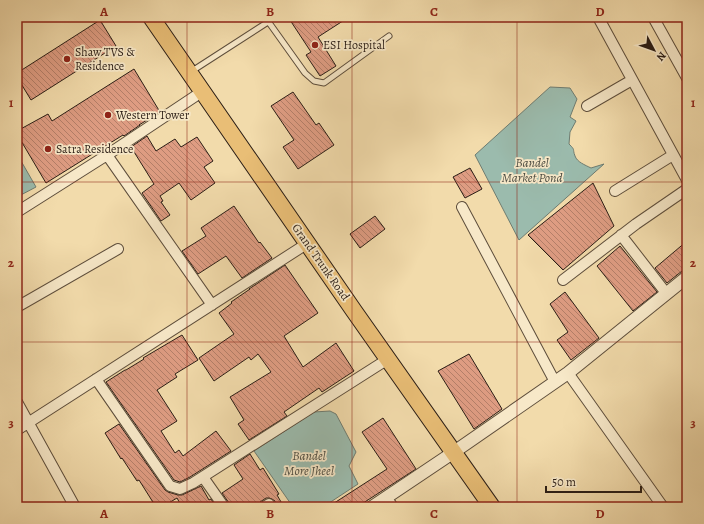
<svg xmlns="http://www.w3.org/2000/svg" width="704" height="524" font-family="Alegreya,serif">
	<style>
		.water { fill: #9bbbad; stroke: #6e7c71 }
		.building { fill: url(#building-back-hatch); stroke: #2b1e16 }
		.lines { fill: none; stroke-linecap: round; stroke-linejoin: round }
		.service-casing { stroke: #5d4d3b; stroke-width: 7 }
		.minor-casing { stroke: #5d4d3b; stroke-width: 12 }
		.tertiary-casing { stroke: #5d4d3b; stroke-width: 14 }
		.primary-casing { stroke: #2b1e16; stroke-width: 18 }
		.service { stroke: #f7e8c8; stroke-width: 5 }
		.minor { stroke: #f7e8c8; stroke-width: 10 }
		.tertiary { stroke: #f7e8c8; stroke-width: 12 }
		.primary { stroke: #e9be76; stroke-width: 16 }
		.grid { fill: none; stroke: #8f2418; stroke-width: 1; stroke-opacity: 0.55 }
		.poi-dot { fill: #8f2418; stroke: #f7e8c8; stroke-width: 1.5 }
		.labels { text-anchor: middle; stroke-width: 3.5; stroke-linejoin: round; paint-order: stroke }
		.poi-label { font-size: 12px; fill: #2b1e16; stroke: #f7e8c8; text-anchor: start }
		.street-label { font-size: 12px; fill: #2b1e16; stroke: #f7e8c8 }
		.water-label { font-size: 13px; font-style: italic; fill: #4d4d43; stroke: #f7e8c8 }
		.neatline { fill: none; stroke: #8f2418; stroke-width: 1.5 }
		.grid-label { font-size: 13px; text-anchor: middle; font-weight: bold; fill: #8f2418 }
	</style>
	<defs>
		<pattern id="building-back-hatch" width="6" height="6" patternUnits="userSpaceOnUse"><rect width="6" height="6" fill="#de9c82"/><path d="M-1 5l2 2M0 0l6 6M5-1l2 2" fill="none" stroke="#b47f69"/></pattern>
	</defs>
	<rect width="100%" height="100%" fill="#f2dbab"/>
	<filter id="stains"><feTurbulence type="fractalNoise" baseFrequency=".005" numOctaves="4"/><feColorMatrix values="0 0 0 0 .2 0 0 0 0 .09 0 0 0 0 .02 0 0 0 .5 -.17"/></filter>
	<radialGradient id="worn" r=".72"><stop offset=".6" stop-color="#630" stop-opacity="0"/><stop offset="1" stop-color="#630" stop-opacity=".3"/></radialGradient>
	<path class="water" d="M550,87L570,88L577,99L570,117L576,121L570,132L569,144C576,151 572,148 575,156C577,162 585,165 591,168L604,164L519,240L475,155Z
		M17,154L36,187L17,197Z
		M330,411L336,414L356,452L349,466L358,484L323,507H293L254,451L314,412Z"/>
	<path class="building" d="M288,17H349L318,37L336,66L320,76L306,55L311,52Z
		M100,20L116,46L31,100L17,77V73Z
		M134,69L160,112L139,125H140L124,136L123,135L46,183L17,134V131L48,114L52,121Z
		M293,92L316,125L319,123L334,145L298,169L283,147L294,140L271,106Z
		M147,136L156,151L175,139L181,147L197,137L213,161L204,167L215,183L191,200L179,183L160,196L163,201L161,202L170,215L161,221L142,193L154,184L131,147Z
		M470,168L482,189L465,198L453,177Z
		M593,183L614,226L563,270L528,235Z
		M234,206L259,243L260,242L272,258L242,278L226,256L198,274L182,251L206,236L201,228Z
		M375,216L385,229L360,248L350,234Z
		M687,241V270L682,271L667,283L655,268Z
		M620,246L657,292L633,311L597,266Z
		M285,265L318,313L284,336L303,367L336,343L354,371L322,392L319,388L284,412L287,416L249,440L238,424L244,420L230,397L271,372L258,354L251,360L249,357L214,381L199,358L234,334L219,313L232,303L231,302L250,289H249Z
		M565,292L599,338L571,360L557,340L568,332L550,304Z
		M182,335L198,360L175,374L177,377L157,390L177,421L161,431L175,453L179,450L183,456L216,431L231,451L190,477L180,482L174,480L106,382L125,370H126L144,359L143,358Z
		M469,354L502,409L474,429L438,371Z
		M383,418L416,469L357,507H328L387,469L362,432Z
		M119,424L165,490L168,492L178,495H182L201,486L209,500L211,499L216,507H182L177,498L162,507H156L139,480L137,481L122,458L121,459L105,433Z
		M250,454L260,470L263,468L279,494L277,495L284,507H275V501L272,499L269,498H266L260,502L258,504V507H230L229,503L222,493L243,479L234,465Z"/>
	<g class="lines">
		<defs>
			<path id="service" d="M265,17L305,73L314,81L324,83L389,36
				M192,71L268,22"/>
			<path id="minor" d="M598,17L687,180
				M653,17L687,78
				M587,106L632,80
				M107,155L212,305
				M615,191L673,155
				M462,207L555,382
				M17,212L107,155L203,91
				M621,235L666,293
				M563,280L636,224L687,189
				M17,307L118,249
				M568,373L663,507
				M96,379L170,486L180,489L193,483L388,359
				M17,402L75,507
				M17,430L308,243
				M203,477L224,507
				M386,497L393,507
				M264,507L269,504"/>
			<path id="tertiary" d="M372,507L454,452L568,373L687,277"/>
			<path id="primary" d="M151,17L354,311L492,507"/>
		</defs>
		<use href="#service" class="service-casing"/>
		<use href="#minor" class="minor-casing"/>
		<use href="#tertiary" class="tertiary-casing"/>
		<use href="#primary" class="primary-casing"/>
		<use href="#service" class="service"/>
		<use href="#minor" class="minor"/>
		<use href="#tertiary" class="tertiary"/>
		<use href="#primary" class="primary"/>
	</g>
	<path class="grid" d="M187,17V507M352,17V507M517,17V507M17,182H687M17,342H687"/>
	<g class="poi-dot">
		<circle cx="315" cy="45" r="4"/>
		<circle cx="67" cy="59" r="4"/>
		<circle cx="108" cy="115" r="4"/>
		<circle cx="48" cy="149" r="4"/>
	</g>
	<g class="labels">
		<g class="poi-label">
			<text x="323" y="49">ESI Hospital</text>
			<text x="75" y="56">Shaw TVS &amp;<tspan x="75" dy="14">Residence</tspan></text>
			<text x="116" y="119">Western Tower</text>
			<text x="56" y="153">Satra Residence</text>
		</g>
		<g class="street-label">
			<text transform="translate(321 262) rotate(55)" y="4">Grand Trunk Road</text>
		</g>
		<g class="water-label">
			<text x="532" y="167">Bandel<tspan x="532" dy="15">Market Pond</tspan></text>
			<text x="309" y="460">Bandel<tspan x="309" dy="15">More Jheel</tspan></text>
		</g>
	</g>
	<rect width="704" height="524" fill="none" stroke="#f2dbab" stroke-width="44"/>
	<g transform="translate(654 50) rotate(131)" stroke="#f7e8c8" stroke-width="3" paint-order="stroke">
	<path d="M0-3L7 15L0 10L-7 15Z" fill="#2b1e16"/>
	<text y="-6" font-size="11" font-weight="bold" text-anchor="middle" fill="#2b1e16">N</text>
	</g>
	<path d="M546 486v6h95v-6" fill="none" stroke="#2b1e16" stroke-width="2"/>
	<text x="552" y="486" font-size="12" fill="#2b1e16" stroke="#f7e8c8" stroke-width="3" paint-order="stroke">50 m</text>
	<rect x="22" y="22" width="660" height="480" class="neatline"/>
	<g class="grid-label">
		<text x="104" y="16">A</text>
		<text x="270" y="16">B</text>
		<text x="434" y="16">C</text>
		<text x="600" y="16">D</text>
		<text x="11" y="107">1</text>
		<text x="693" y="107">1</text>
		<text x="11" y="267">2</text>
		<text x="693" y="267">2</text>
		<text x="11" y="427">3</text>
		<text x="693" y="427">3</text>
		<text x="104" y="518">A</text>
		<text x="270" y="518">B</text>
		<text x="434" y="518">C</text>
		<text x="600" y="518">D</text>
	</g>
	<rect width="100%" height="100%" filter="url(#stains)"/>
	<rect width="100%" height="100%" fill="url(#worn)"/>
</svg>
